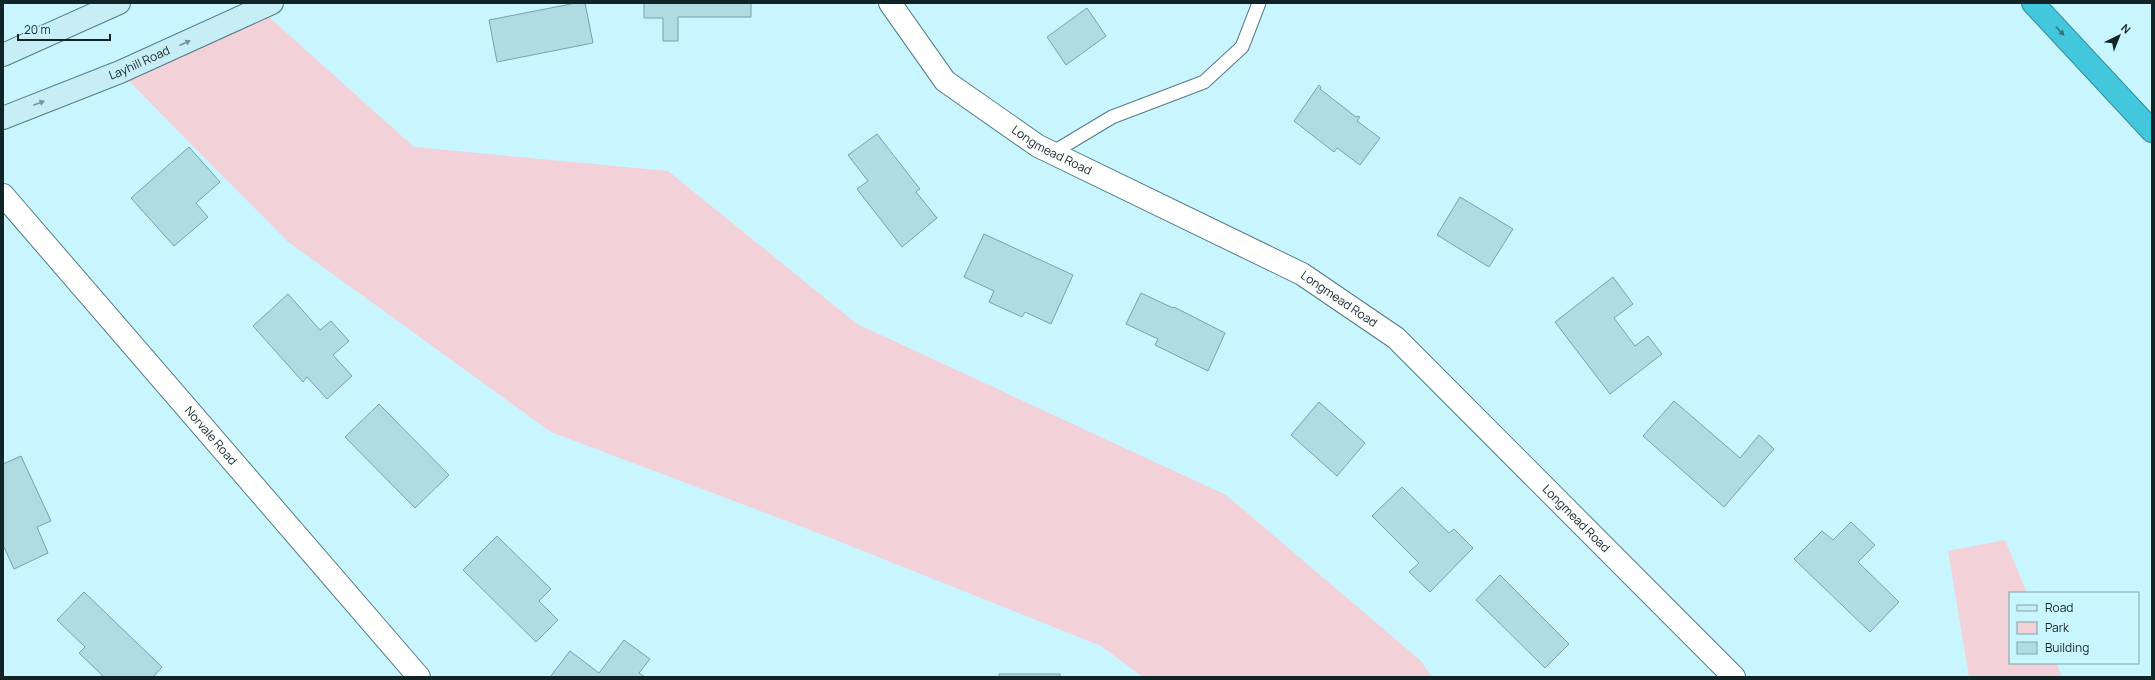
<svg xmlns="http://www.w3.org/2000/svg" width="2155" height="680" font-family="Manrope,sans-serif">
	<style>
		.green { fill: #f2d1d9 }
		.building { fill: #afdbe3; stroke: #77a1a9 }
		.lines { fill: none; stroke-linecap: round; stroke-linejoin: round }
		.lane-casing { stroke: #527b82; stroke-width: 15 }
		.street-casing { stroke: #527b82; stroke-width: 24 }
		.secondary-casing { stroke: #527b82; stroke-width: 24 }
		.highway-casing { stroke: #328e9d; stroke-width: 24 }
		.lane { stroke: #fff; stroke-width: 13 }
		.street { stroke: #fff; stroke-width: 22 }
		.secondary { stroke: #c7eef5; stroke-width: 22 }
		.highway { stroke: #43c7dd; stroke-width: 22 }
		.oneway { fill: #2b7682 }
		.oneway2 { fill: #769398 }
		.labels { text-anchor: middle; stroke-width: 4; stroke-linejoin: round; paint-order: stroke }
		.street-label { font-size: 12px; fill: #132427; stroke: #c9f6fe }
	</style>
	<rect width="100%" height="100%" fill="#c9f6fe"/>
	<path class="green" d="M260,9L414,147L668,171L857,324L1226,495L1420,660L1432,677H1143L1101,646L808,529L551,432L287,241L120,72Z
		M2005,540L2027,593H2010V663H2056L2062,677H1969L1948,551Z"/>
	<path class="building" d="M576,3H585L593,43L497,62L489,20Z
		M644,3H751V17H678V41H663V18H644Z
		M1087,8L1106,36L1066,65L1047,37Z
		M1319,85L1321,87L1320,89L1356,117L1357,116L1360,117L1357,121L1380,138L1360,165L1337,148L1334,152L1294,121Z
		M877,134L920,189L916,192L937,218L902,247L857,189L868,181L848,155Z
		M189,147L220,182L196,203L208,217L174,246L131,198Z
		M1460,197L1513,229L1489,267L1437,235Z
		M984,234L1073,275L1051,324L1025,312L1022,317L989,302L994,291L964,277Z
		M1613,277L1633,304L1614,318L1635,346L1648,336L1662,354L1610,394L1555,322Z
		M1141,293L1173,308L1174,307L1225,333L1208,371L1155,345L1158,339L1126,324Z
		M288,294L320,330L331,321L349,341L333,355L352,376L327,399L307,377L303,382L253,326Z
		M1674,401L1740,458L1759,435L1774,449L1724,507L1643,436Z
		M1319,402L1365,443L1337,476L1291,435Z
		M379,404L449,475L415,508L345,437Z
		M21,456L51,521L37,527L48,553L14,569L3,545V464Z
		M1402,487L1449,533L1454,529L1473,548L1430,592L1409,572L1419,563L1372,516Z
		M1851,522L1875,545L1858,562L1899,602L1870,632L1794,559L1822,531L1833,540Z
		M497,536L551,589L539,601L558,620L536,642L463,570Z
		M1500,575L1569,644L1545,668L1476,600Z
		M84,592L162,667L153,677H104L79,653L85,647L57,620Z
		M624,640L650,659L639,673L645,677H550L570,651L599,673Z
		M999,674H1060V677H999Z"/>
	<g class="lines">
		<defs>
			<path id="lane" d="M1052,153L1112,117L1204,82L1242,47L1259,3"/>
			<g id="street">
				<path id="s1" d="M890,3L945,81L1038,146L1302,274L1396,338L1734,677"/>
				<path id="s2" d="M3,195L419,677"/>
			</g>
			<g id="secondary">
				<path d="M3,55L119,3"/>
				<path id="s3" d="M3,118L120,72L272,3"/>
			</g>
			<path id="highway" d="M2033,3L2152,131"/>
		</defs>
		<use href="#lane" class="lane-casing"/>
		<use href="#street" class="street-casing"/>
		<use href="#secondary" class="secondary-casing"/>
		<use href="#highway" class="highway-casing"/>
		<use href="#lane" class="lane"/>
		<use href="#street" class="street"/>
		<use href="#secondary" class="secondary"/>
		<use href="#highway" class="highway"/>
	</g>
	<defs><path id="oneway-solid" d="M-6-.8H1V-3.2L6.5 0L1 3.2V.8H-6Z"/></defs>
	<use class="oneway" href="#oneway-solid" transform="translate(2060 31) rotate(46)"/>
	<g class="oneway2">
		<use href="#oneway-solid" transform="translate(185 43) rotate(-24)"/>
		<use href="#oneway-solid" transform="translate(39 103) rotate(-21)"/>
	</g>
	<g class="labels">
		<g class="street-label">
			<text dy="4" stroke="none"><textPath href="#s3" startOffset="147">Layhill Road</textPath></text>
			<text dy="4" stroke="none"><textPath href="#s1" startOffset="223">Longmead Road</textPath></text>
			<text dy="4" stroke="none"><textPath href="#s1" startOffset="547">Longmead Road</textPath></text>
			<text dy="4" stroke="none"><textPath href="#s2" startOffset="318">Norvale Road</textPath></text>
			<text dy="4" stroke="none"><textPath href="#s1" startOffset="871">Longmead Road</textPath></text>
		</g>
	</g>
	<rect width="2155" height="680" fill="none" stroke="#132427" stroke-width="8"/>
	<rect x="2009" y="592" width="130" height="72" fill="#c9f6fe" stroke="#80a2a8"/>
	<rect x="2017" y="605" width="20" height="6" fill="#c7eef5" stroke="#80a2a8"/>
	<text x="2045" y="612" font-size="12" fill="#132427">Road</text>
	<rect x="2017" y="622" width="20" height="12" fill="#f2d1d9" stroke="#80a2a8"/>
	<text x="2045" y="632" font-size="12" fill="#132427">Park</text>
	<rect x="2017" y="642" width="20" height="12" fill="#afdbe3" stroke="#80a2a8"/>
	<text x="2045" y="652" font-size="12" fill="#132427">Building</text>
	<g transform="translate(2119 36) rotate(43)" stroke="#c9f6fe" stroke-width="3" paint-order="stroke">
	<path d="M0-3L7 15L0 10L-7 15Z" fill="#132427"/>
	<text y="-6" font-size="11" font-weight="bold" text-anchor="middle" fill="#132427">N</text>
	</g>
	<path d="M18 34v6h92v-6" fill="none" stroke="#132427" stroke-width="2"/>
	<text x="24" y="34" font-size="12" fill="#132427" stroke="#c9f6fe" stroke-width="3" paint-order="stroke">20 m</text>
</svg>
